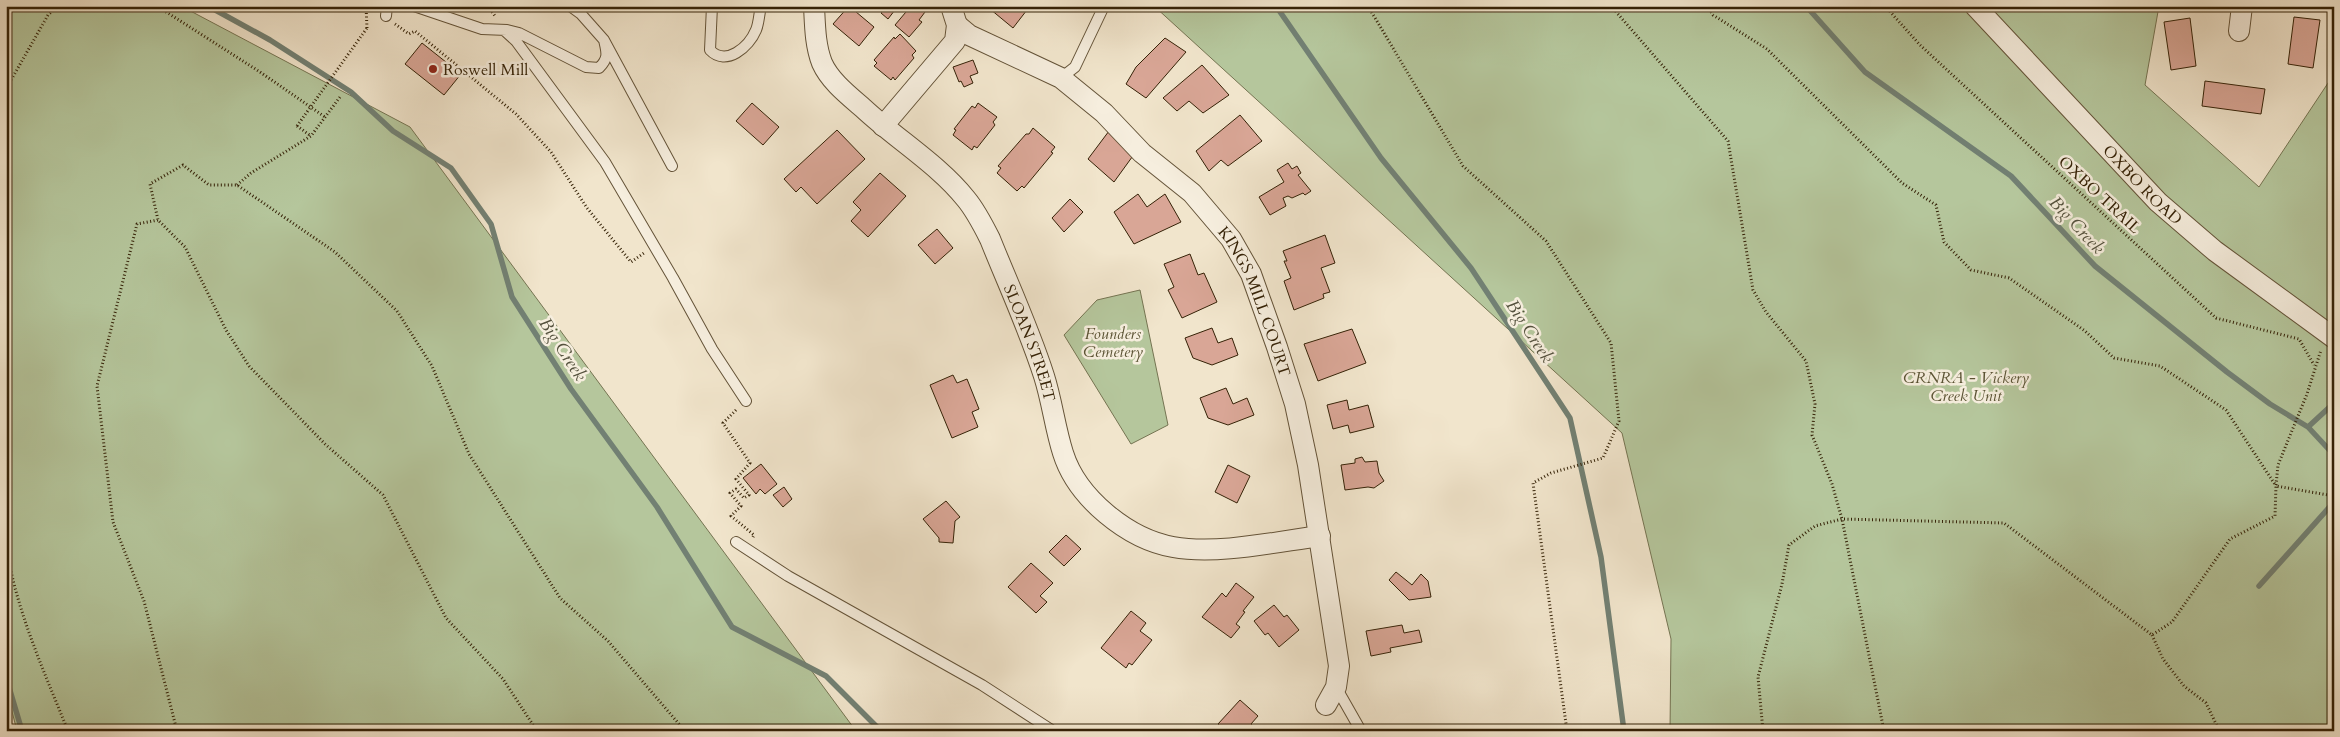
<svg xmlns="http://www.w3.org/2000/svg" width="2340" height="737" font-family="Cardo,serif">
	<style>
		.green { fill: #b5c69c; stroke: #757452 }
		.lines { fill: none; stroke-linecap: round; stroke-linejoin: round }
		.stream { stroke: #728073; stroke-width: 5.5 }
		.building { fill: #d9a696; stroke: #352207 }
		.service-casing { stroke: #645338; stroke-width: 12 }
		.minor-casing { stroke: #645338; stroke-width: 22 }
		.path { stroke: #352207; stroke-width: 3; stroke-dasharray: 1 2.5; stroke-linecap: butt }
		.service { stroke: #f6eede; stroke-width: 10 }
		.minor { stroke: #f6eede; stroke-width: 20 }
		.path-bridge { stroke: #352207; stroke-width: 3; stroke-dasharray: 1 2.5; stroke-linecap: butt }
		.poi-dot { fill: #8f2418; stroke: #f6eede; stroke-width: 2 }
		.labels { text-anchor: middle; stroke-width: 5; stroke-linejoin: round; paint-order: stroke }
		.poi-label { font-size: 16px; fill: #352207; stroke: #f6eede; text-anchor: start }
		.street-label { font-size: 16px; fill: #352207; stroke: #f6eede }
		.park-label { font-size: 16px; font-style: italic; fill: #5b5334; stroke: #f6eede }
		.water-label { font-size: 18px; font-style: italic; fill: #54513d; stroke: #f6eede }
	</style>
	<rect width="100%" height="100%" fill="#f1e5cc"/>
	<filter id="stains"><feTurbulence type="fractalNoise" baseFrequency=".004" numOctaves="4"/><feColorMatrix values="0 0 0 0 .2 0 0 0 0 .09 0 0 0 0 .02 0 0 0 .5 -.17"/></filter>
	<radialGradient id="worn" r=".72"><stop offset=".6" stop-color="#630" stop-opacity="0"/><stop offset="1" stop-color="#630" stop-opacity=".3"/></radialGradient>
	<path class="green" d="M6,6H181L410,127L856,731H17L6,688Z
		M1154,6H2159L2145,85L2259,187L2334,74V731H1670L1671,639L1622,433Z
		M1140,290L1168,425L1131,444L1064,335L1097,300Z"/>
	<g class="lines">
		<path class="stream" d="M208,6L270,40L351,92L393,131L451,168L491,224L512,297L571,389L657,507L732,627L826,676L881,731
			M1276,6L1381,158L1471,268L1570,418L1601,557L1624,731
			M1806,6L1865,72L2011,176L2095,266L2227,372L2270,404L2308,427L2334,455
			M2308,427L2334,403
			M2259,586L2334,502
			M6,677L22,731"/>
	</g>
	<path class="building" d="M849,6L874,27L859,46L833,24Z
		M882,6H898L888,19L881,13L884,9Z
		M911,6H925L928,8L919,20L922,22L909,37L895,25Z
		M992,6H1030L1013,28L990,9Z
		M2294,17L2320,20L2313,68L2288,64Z
		M2190,18L2196,66L2171,70L2164,22Z
		M900,34L916,51L912,55L914,58L895,80L893,77L891,80L874,66L877,63L874,60L894,37L895,39Z
		M1165,38L1186,52L1146,98L1126,84L1136,67Z
		M422,43L461,74L444,95L405,64Z
		M973,60L978,73L970,76L973,83L964,87L961,81L959,82L953,67Z
		M1202,65L1229,95L1203,113L1189,101L1177,111L1163,98Z
		M2205,81L2265,89L2261,114L2202,106Z
		M752,103L779,127L763,145L736,121Z
		M978,103L997,117L993,122L995,125L977,148L974,146L972,150L953,135L956,130L954,129L972,106L975,108Z
		M1240,115L1262,141L1228,166L1221,160L1209,171L1196,151Z
		M1033,128L1055,147L1051,152L1053,153L1024,188L1022,186L1017,191L997,173L1001,168L998,166L1026,134H1029Z
		M837,130L865,159L817,204L801,187L796,192L784,179Z
		M1109,131L1135,153L1114,182L1088,159Z
		M1288,163L1292,169L1297,166L1301,173L1298,175L1311,191L1305,195L1303,193L1292,198L1288,196L1283,198L1286,206L1270,215L1259,197L1284,182L1277,170Z
		M880,173L906,196L868,237L851,221L861,210L853,202Z
		M1138,194L1147,207L1165,194L1181,222L1134,244L1114,212Z
		M1070,199L1083,212L1064,232L1052,218Z
		M937,229L953,248L935,264L918,245Z
		M1325,235L1335,263L1321,268L1330,292L1323,294L1324,298L1294,310L1284,281L1291,278L1284,261H1287L1283,251Z
		M1190,254L1198,275L1204,273L1217,302L1182,318L1168,290L1174,287L1164,264Z
		M1212,328L1218,343L1232,338L1238,355L1212,365L1193,358L1185,338Z
		M1352,329L1366,363L1318,381L1304,344Z
		M953,375L957,383L967,379L979,409L972,412L978,427L952,438L930,385Z
		M1226,388L1233,404L1247,398L1254,415L1228,425L1208,418L1200,398Z
		M1347,400L1349,410L1368,405L1374,427L1350,433L1348,425L1333,429L1327,405Z
		M1362,457L1365,462L1377,461L1379,473L1384,481L1374,488L1368,487L1345,490L1341,465L1355,463V459Z
		M761,464L777,484L765,494L760,489L756,494L743,478Z
		M1228,465L1250,476L1237,503L1215,492Z
		M784,487L792,499L783,507L773,495Z
		M946,501L960,517L955,521L953,543L939,542V538L923,519Z
		M1066,535L1081,549L1064,566L1049,552Z
		M1031,563L1053,583L1040,596L1047,602L1036,613L1008,587Z
		M1396,572L1412,585L1421,574L1428,581L1431,597L1409,600L1389,580Z
		M1236,583L1254,597L1243,611L1245,612L1236,624L1240,627L1231,638L1202,617L1222,593L1226,597Z
		M1274,605L1284,617L1287,615L1299,630L1279,647L1268,633L1265,635L1254,621Z
		M1131,611L1146,623L1140,631L1152,640L1132,665L1129,663L1126,668L1101,648Z
		M1402,625L1404,633L1419,630L1422,642L1390,648L1391,652L1371,656L1366,631Z
		M1240,700L1258,716L1251,724L1255,728L1252,731H1218L1221,727L1218,724Z"/>
	<g class="lines">
		<defs>
			<path id="service" d="M414,6L482,29L507,30L519,33L586,67L599,68C609,58 607,53 604,40
				M570,6L581,14L604,40L672,166
				M712,6L710,50C726,67 749,47 756,30C759,23 759,14 761,6
				M386,16L387,6
				M504,30L516,41L605,162L673,278L712,349L746,401
				M1061,78L1075,67L1104,6
				M736,542L788,576L982,685L1053,731
				M1336,687L1361,731"/>
			<g id="minor">
				<path id="s1" d="M814,6C815,25 815,45 822,63C830,81 848,95 863,108C896,139 938,164 966,199C976,211 983,225 990,239C1008,284 1029,329 1044,376C1052,401 1055,428 1063,453C1077,498 1128,539 1173,547C1217,555 1275,542 1320,536"/>
				<path id="s2" d="M1975,6L2158,202L2215,251L2334,338"/>
				<path id="s3" d="M957,25L969,35L1061,78L1104,113L1142,153L1192,193L1231,239L1251,274L1277,347L1295,404L1308,465L1339,666L1336,687L1326,705"/>
				<path d="M2239,31L2242,6"/>
				<path d="M883,126L955,41L957,25L951,6"/>
			</g>
		</defs>
		<use href="#service" class="service-casing"/>
		<use href="#minor" class="minor-casing"/>
		<path class="path" d="M157,6L260,72L325,117
			M366,6L367,28
			M488,6L495,16
			M1368,6L1463,166L1546,241L1611,343L1619,421L1603,458L1551,473L1533,483L1567,731
			M1611,6L1728,141L1753,290L1766,312L1806,361L1815,404L1812,435L1832,484L1842,519L1884,731
			M1707,6L1713,15L1767,49L1902,183L1936,205L1944,242L1971,270L2009,278L2085,331L2114,358L2160,366L2226,410L2276,486
			M1885,6L1920,45L2216,318L2299,339L2314,365
			M395,24L409,34L415,31L516,114L551,152L587,208L631,262L644,253
			M6,89L48,15L58,6
			M297,126L311,136
			M237,185L251,173L311,136L340,97
			M158,220L137,224L97,386L113,522L144,601L177,731
			M736,410L723,423L750,463L736,479L749,495L744,498L736,489L730,493L741,506L731,516L754,535L753,537
			M2276,485L2278,465L2307,394L2321,350
			M6,544C15,608 44,671 68,731
			M2152,635L2163,659L2184,686L2206,703L2218,728L2226,731
			M537,731L503,679L446,618L383,495L325,444L249,366L226,330L185,247L158,220L150,184L183,165L209,185H237L335,252L397,311L432,366L469,454L560,598L608,641L685,731
			M1763,731L1758,677L1782,584L1789,545L1815,526L1842,519L2004,523L2152,635L2172,622L2230,539L2275,516L2276,486L2334,496"/>
		<use href="#service" class="service"/>
		<use href="#minor" class="minor"/>
		<path class="path-bridge" d="M297,126L367,28"/>
	</g>
	<circle class="poi-dot" cx="433" cy="69" r="5"/>
	<g class="labels">
		<g class="poi-label">
			<text x="443" y="75">Roswell Mill</text>
		</g>
		<g class="street-label">
			<text dy="6" stroke="none"><textPath href="#s2" startOffset="245">OXBO ROAD</textPath></text>
			<text transform="translate(2100 194) rotate(43)" y="6">OXBO TRAIL</text>
			<text dy="6" stroke="none"><textPath href="#s3" startOffset="419">KINGS MILL COURT</textPath></text>
			<text dy="6" stroke="none"><textPath href="#s1" startOffset="415">SLOAN STREET</textPath></text>
		</g>
		<g class="park-label">
			<text x="1113" y="339">Founders<tspan x="1113" dy="18">Cemetery</tspan></text>
			<text x="1966" y="383">CRNRA - Vickery<tspan x="1966" dy="18">Creek Unit</tspan></text>
		</g>
		<g class="water-label">
			<text transform="translate(2077 225) rotate(47)" y="6">Big Creek</text>
			<text transform="translate(1530 331) rotate(57)" y="6">Big Creek</text>
			<text transform="translate(563 349) rotate(57)" y="6">Big Creek</text>
		</g>
	</g>
	<rect width="2340" height="737" fill="none" stroke="#f1e5cc" stroke-width="25"/>
	<rect x="8" y="8" width="2325" height="722" fill="none" stroke="#352207" stroke-width="2.5"/>
	<rect x="12" y="12" width="2315" height="712" fill="none" stroke="#352207"/>
	<rect width="100%" height="100%" filter="url(#stains)"/>
	<rect width="100%" height="100%" fill="url(#worn)"/>
</svg>
